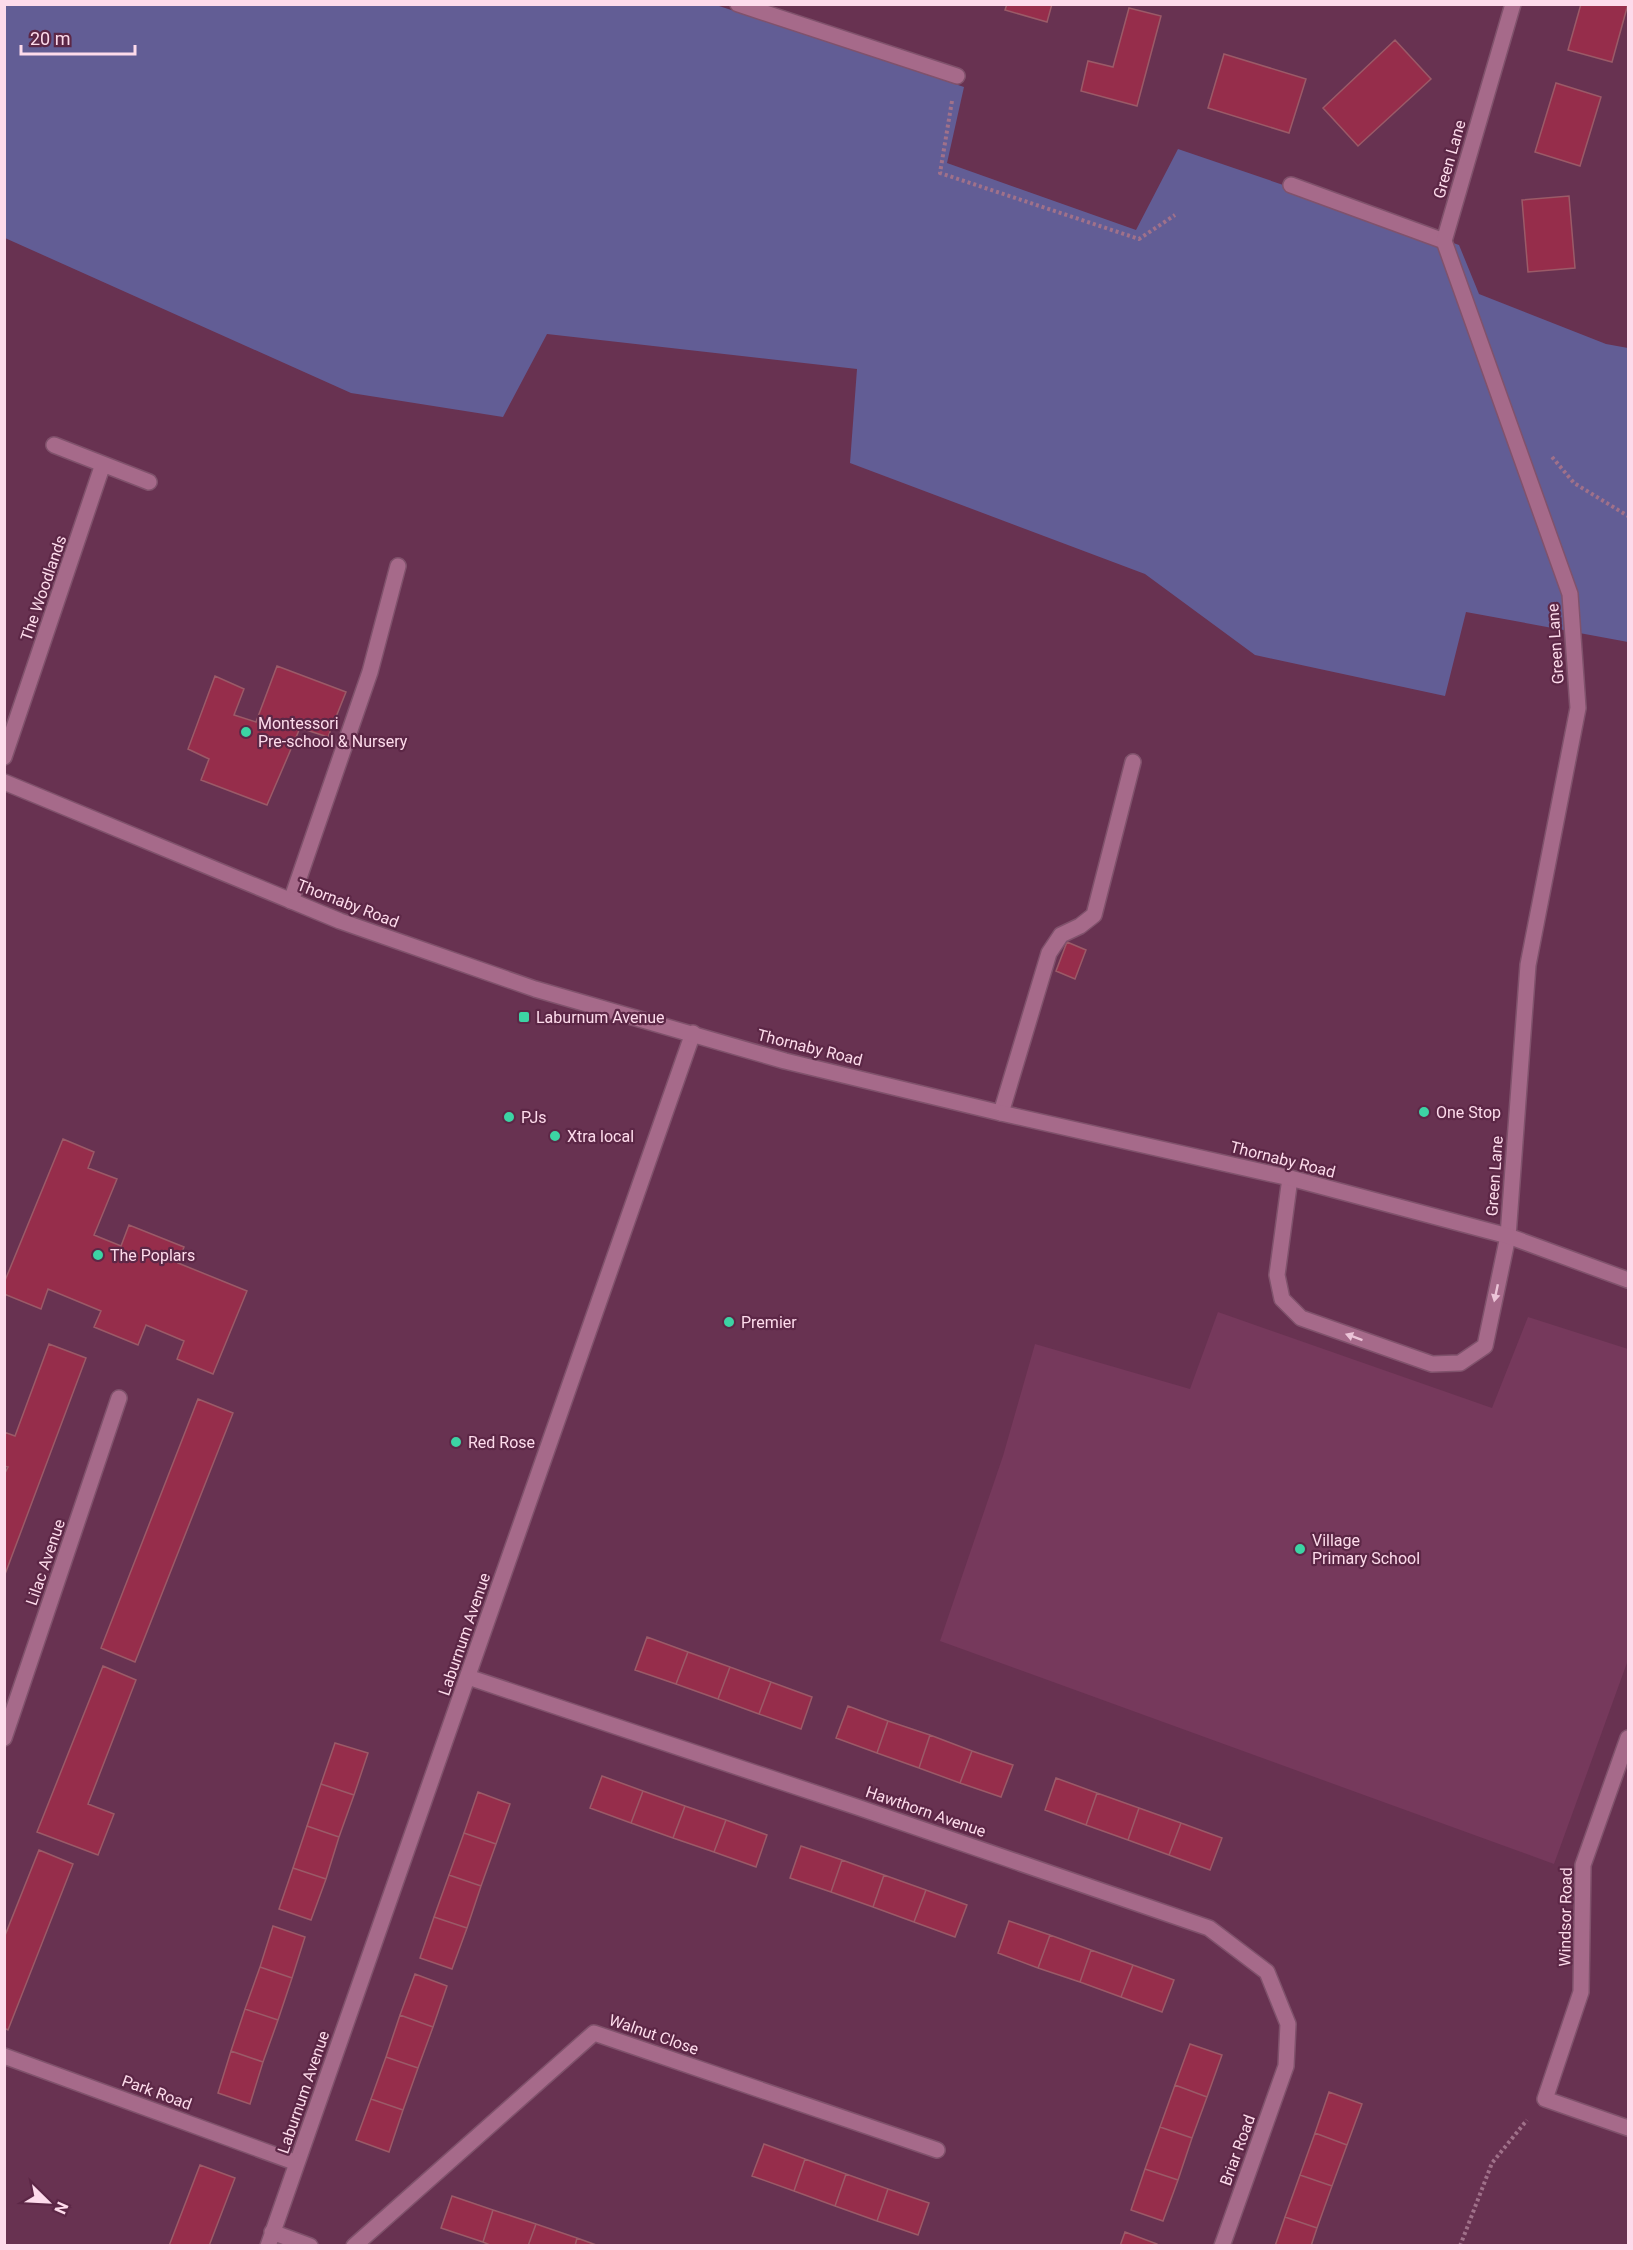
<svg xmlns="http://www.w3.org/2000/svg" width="1633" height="2250" font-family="Roboto,sans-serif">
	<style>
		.built { fill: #76395c }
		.green { fill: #625d95 }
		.building { fill: #962d4b; stroke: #9b5a68; stroke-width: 1.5 }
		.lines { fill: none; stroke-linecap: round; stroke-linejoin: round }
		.service-casing { stroke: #80526c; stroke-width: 18 }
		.minor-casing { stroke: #80526c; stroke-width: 18 }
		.tertiary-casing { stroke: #80526c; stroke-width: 18 }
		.path { stroke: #a0718a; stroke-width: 4; stroke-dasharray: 3 3; stroke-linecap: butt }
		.service { stroke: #a66a8a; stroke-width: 15 }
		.minor { stroke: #a66a8a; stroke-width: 15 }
		.tertiary { stroke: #a66a8a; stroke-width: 15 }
		.oneway { fill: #ecc4d8 }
		.poi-dot { fill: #3cd4a4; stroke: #5c2746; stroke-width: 2 }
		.labels { text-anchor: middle; stroke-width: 4.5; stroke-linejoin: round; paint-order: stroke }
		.street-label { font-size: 16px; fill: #fddbeb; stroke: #5c2746 }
		.poi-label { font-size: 16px; fill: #fddbeb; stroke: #5c2746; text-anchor: start }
	</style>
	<rect width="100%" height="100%" fill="#683251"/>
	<path class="built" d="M1218,1312L1492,1408L1528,1317L1628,1349V1660L1554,1864L940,1641L1003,1456L1035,1344L1190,1389Z"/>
	<path class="green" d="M5,5H716L964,87L947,163L1136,230L1178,149L1459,245L1479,294L1606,344L1628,348V642L1466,612L1445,696L1255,655L1145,574L850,463L857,369L547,334L503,417L351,393L5,238Z"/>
	<path class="building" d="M1007,4H1052L1047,22L1005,10Z
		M1581,4H1628L1612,62L1568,50Z
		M1129,8L1161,16L1137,106L1081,91L1088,61L1113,67Z
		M1395,40L1431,79L1358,146L1323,108Z
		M1224,54L1306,79L1289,133L1208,108Z
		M1556,83L1601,97L1580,166L1535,152Z
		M1569,196L1575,268L1528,272L1522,200Z
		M277,666L346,692L328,737L300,728L267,805L201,780L209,759L188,749L215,676L244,689L234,715L256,722Z
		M1067,942L1086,950L1075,979L1056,971Z
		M63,1139L94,1152L88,1168L117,1179L94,1235L121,1246L129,1225L184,1247L178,1263L247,1291L213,1374L177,1359L184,1341L146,1325L138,1345L94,1327L101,1311L48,1289L41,1309L4,1294V1283Z
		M49,1344L86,1358L4,1577V1475L8,1467L4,1466V1432L15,1436Z
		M198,1399L233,1413L135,1662L101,1648Z
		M647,1637L688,1652L676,1684L635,1670Z
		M688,1652L730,1667L718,1699L676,1684Z
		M103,1666L136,1680L88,1804L114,1814L98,1855L37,1832Z
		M730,1667L771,1682L759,1714L718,1699Z
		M771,1682L812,1697L801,1729L759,1714Z
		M848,1706L888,1721L877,1753L836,1738Z
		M888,1721L930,1735L919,1768L877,1753Z
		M930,1735L972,1751L960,1783L919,1768Z
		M335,1743L368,1753L354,1795L321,1784Z
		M972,1751L1013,1765L1001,1797L960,1783Z
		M602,1776L643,1791L631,1823L590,1808Z
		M1056,1778L1097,1793L1086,1825L1045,1810Z
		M321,1784L354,1795L339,1837L307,1826Z
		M643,1791L685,1806L673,1838L631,1823Z
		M478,1792L510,1804L496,1844L464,1833Z
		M1097,1793L1139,1808L1128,1840L1086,1825Z
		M685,1806L726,1820L714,1852L673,1838Z
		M1139,1808L1181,1823L1169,1855L1128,1840Z
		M726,1820L767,1835L756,1867L714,1852Z
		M1181,1823L1222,1838L1210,1870L1169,1855Z
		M307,1826L339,1837L326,1879L293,1868Z
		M464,1833L496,1844L481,1886L449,1875Z
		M801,1846L842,1860L831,1892L790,1878Z
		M39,1850L73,1864L8,2030L4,2028V1938Z
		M842,1860L884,1875L873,1907L831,1892Z
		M293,1868L326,1879L311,1920L279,1909Z
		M449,1875L481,1886L467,1928L434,1917Z
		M884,1875L926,1890L914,1922L873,1907Z
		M926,1890L967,1905L955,1937L914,1922Z
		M434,1917L467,1928L452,1969L420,1958Z
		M1009,1921L1050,1935L1038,1968L998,1953Z
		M273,1926L305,1937L292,1978L260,1967Z
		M1050,1935L1091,1950L1080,1982L1038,1968Z
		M1091,1950L1133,1965L1121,1997L1080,1982Z
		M1133,1965L1174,1980L1162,2012L1121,1997Z
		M260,1967L292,1978L278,2020L245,2009Z
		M415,1974L447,1986L433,2027L400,2015Z
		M245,2009L278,2020L263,2062L231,2051Z
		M400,2015L433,2027L418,2068L386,2057Z
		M1190,2044L1222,2055L1207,2097L1175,2085Z
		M231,2051L263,2062L250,2104L218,2093Z
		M386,2057L418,2068L403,2110L371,2099Z
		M1175,2085L1207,2097L1192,2138L1160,2127Z
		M1329,2092L1362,2104L1347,2145L1315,2133Z
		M371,2099L403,2110L389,2152L356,2140Z
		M1160,2127L1192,2138L1178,2180L1145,2169Z
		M1315,2133L1347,2145L1332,2186L1300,2175Z
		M764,2144L805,2159L794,2191L752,2176Z
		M805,2159L846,2174L835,2206L794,2191Z
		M200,2165L235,2178L209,2246H169Z
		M1145,2169L1178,2180L1163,2221L1131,2210Z
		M846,2174L888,2189L877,2221L835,2206Z
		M1300,2175L1332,2186L1317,2228L1285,2217Z
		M888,2189L929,2203L918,2235L877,2221Z
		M452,2196L493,2210L483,2242L441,2228Z
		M493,2210L536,2224L528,2246H492L483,2242Z
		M1285,2217L1317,2228L1311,2246H1275Z
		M536,2224L577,2238L575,2246H528Z
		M1125,2232L1157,2244V2246H1120Z
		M577,2238L599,2246H575Z"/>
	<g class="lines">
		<defs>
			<path id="service" d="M1291,185L1444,241
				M291,901L370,672L398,566
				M1001,1113L1049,953L1061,935L1080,926L1094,915L1133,762
				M1290,1178L1277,1275L1282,1299L1301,1318L1432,1364L1460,1363L1485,1346L1508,1236"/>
			<path id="minor" d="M738,4L957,76
				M54,445L149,482
				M4,757L103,464
				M1508,1236L1528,965L1578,708L1570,594L1444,241L1513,4
				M468,1677L860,1808L1209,1928L1267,1972L1288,2024L1286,2066L1222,2246
				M4,1738L119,1398
				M1628,1738L1583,1865L1581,1992L1545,2099L1628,2128
				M4,2056L297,2163
				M272,2232L310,2246
				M268,2246L693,1033
				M354,2246L594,2033L937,2150"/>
			<path id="tertiary" d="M4,782L340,921L535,989L785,1061L1001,1113L1290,1178L1508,1236L1628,1280"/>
		</defs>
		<use href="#service" class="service-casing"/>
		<use href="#minor" class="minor-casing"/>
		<use href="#tertiary" class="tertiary-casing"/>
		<path class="path" d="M952,101L940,173L1139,239L1175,215
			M1552,457L1574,483L1628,516
			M1460,2246L1492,2163L1527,2120"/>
		<use href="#service" class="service"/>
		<use href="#minor" class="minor"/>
		<use href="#tertiary" class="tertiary"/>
	</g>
	<defs><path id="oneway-solid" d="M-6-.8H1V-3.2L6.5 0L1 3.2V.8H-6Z" transform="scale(1.5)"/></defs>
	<g class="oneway">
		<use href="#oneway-solid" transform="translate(1496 1293) rotate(102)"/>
		<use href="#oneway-solid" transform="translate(1354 1337) rotate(-160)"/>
	</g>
	<g class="poi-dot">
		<circle cx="246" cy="732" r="6"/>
		<rect x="518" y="1011" width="12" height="12" rx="3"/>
		<circle cx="1424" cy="1112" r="6"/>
		<circle cx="509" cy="1117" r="6"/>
		<circle cx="555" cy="1136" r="6"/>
		<circle cx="98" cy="1255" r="6"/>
		<circle cx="729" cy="1322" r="6"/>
		<circle cx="456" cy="1442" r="6"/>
		<circle cx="1300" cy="1549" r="6"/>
	</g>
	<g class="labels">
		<g class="street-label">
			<text transform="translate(1449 159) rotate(-74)" y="6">Green Lane</text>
			<text transform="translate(43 588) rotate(-71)" y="6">The Woodlands</text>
			<text transform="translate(1555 644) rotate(-94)" y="6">Green Lane</text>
			<text transform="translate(348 903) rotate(21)" y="6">Thornaby Road</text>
			<text transform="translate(810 1047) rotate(14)" y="6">Thornaby Road</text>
			<text transform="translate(1283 1159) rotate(14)" y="6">Thornaby Road</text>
			<text transform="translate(1494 1176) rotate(-86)" y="6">Green Lane</text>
			<text transform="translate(45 1562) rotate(-71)" y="6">Lilac Avenue</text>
			<text transform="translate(464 1634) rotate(-71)" y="6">Laburnum Avenue</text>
			<text transform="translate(926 1811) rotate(19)" y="6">Hawthorn Avenue</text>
			<text transform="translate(1565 1917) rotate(-89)" y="6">Windsor Road</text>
			<text transform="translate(654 2034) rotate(19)" y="6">Walnut Close</text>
			<text transform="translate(157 2092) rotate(20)" y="6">Park Road</text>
			<text transform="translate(303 2092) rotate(-71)" y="6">Laburnum Avenue</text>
			<text transform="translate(1237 2150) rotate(-70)" y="6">Briar Road</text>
		</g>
		<g class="poi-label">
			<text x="258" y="729">Montessori<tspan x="258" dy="18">Pre-school &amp; Nursery</tspan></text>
			<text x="536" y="1023">Laburnum Avenue</text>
			<text x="1436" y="1118">One Stop</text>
			<text x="521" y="1123">PJs</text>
			<text x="567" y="1142">Xtra local</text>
			<text x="110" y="1261">The Poplars</text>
			<text x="741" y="1328">Premier</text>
			<text x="468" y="1448">Red Rose</text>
			<text x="1312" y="1546">Village<tspan x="1312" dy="18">Primary School</tspan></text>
		</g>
	</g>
	<rect width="1633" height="2250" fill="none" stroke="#fddbeb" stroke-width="12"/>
	<g transform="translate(48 2202) rotate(114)" stroke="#5c2746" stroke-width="4.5" paint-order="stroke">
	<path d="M0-4.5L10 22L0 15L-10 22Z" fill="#fddbeb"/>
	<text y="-9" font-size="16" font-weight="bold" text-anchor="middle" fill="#fddbeb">N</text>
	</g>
	<path d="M21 45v9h114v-9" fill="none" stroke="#fddbeb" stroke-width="3"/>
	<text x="30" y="45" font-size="18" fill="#fddbeb" stroke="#5c2746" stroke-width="4.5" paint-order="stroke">20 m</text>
</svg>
